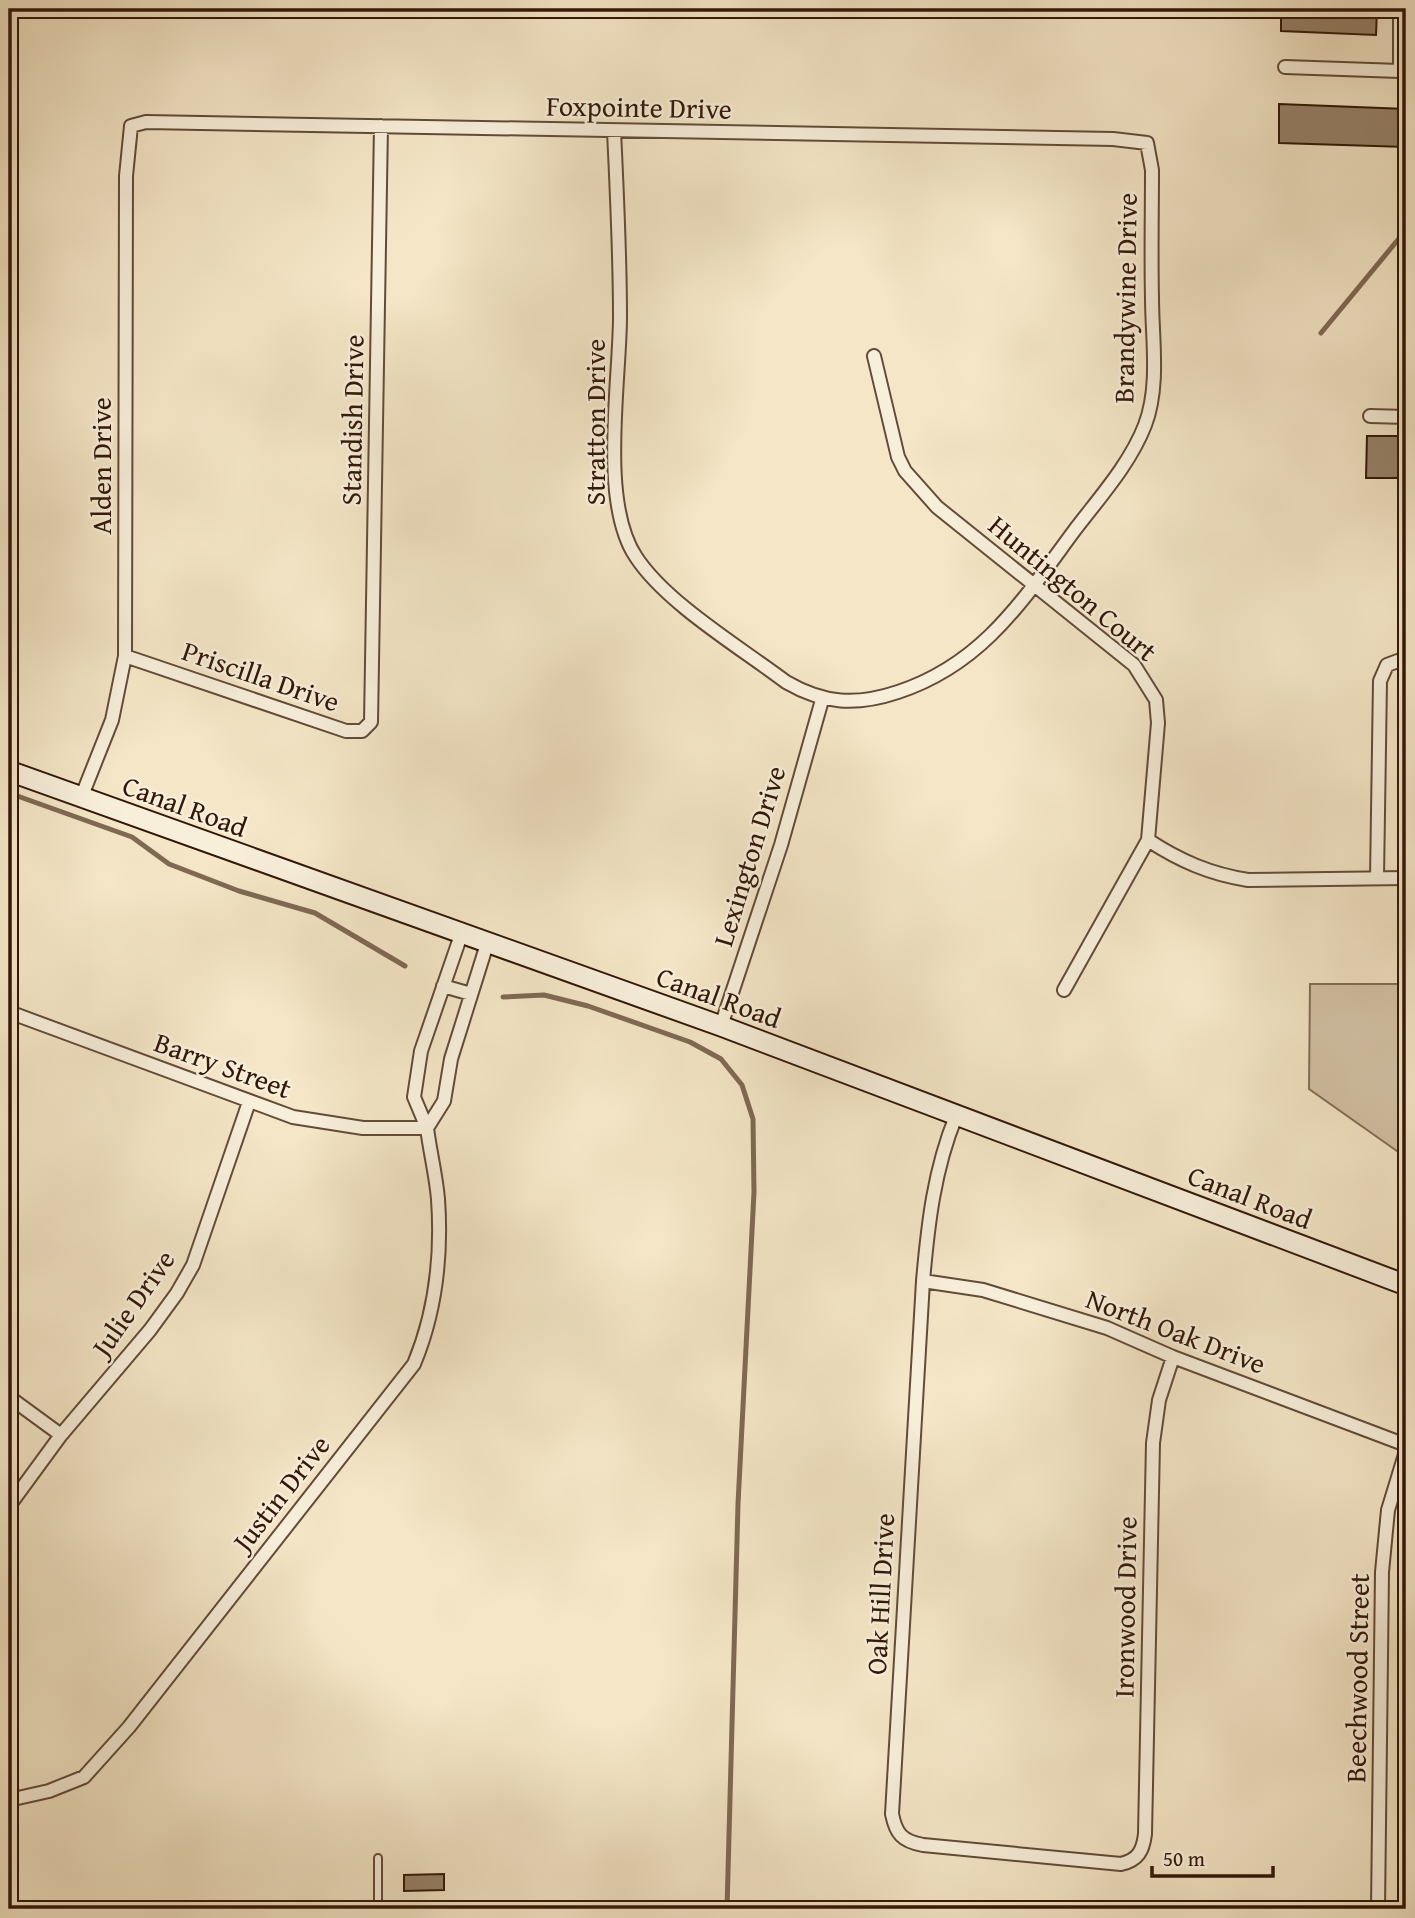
<svg xmlns="http://www.w3.org/2000/svg" width="1415" height="1918" font-family="'Gentium Book Plus',serif">
	<style>
		.green { fill: #d3c3a7; stroke: #826d58; stroke-width: 2 }
		.lines { fill: none; stroke-linecap: round; stroke-linejoin: round }
		.stream { stroke: #7f6954; stroke-width: 5 }
		.building { fill: #97836b; stroke: #321708; stroke-width: 2 }
		.lane-casing { stroke: #624b38; stroke-width: 10 }
		.street-casing { stroke: #624b38; stroke-width: 16 }
		.secondary-casing { stroke: #321708; stroke-width: 23 }
		.lane { stroke: #f8efdb; stroke-width: 6 }
		.street { stroke: #f8efdb; stroke-width: 12 }
		.secondary { stroke: #f8efdb; stroke-width: 19 }
		.labels { text-anchor: middle; stroke-width: 5; stroke-linejoin: round; paint-order: stroke }
		.street-label { font-size: 28px; fill: #321708; stroke: #f8efdb }
	</style>
	<rect width="100%" height="100%" fill="#f4e6c7"/>
	<filter id="stains"><feTurbulence type="fractalNoise" baseFrequency=".00286" numOctaves="4"/><feColorMatrix values="0 0 0 0 .2 0 0 0 0 .09 0 0 0 0 .02 0 0 0 .5 -.17"/></filter>
	<radialGradient id="worn" r=".72"><stop offset=".6" stop-color="#630" stop-opacity="0"/><stop offset="1" stop-color="#630" stop-opacity=".3"/></radialGradient>
	<path class="green" d="M1310,984H1406V1174L1404,1156L1309,1089Z"/>
	<g class="lines">
		<path class="stream" d="M1321,333L1406,230
			M9,793L132,837L169,864L239,891L315,913L405,966
			M503,997L544,995L588,1006L690,1042L721,1059L742,1085L753,1119L754,1192L738,1504L727,1909"/>
	</g>
	<path class="building" d="M1281,9H1377L1376,35L1281,31Z
		M1279,104L1406,109V147L1279,143Z
		M1367,436H1406V478H1366Z
		M444,1874V1890L404,1891V1875Z"/>
	<g class="lines">
		<defs>
			<path id="lane" d="M378,1909V1858"/>
			<path id="street" d="M1285,67L1400,71V9
				M874,356L898,457L905,471L937,507L1134,665L1156,700L1158,723L1148,840L1064,990
				M1370,416L1406,417
				M125,656L346,731H362L371,722L381,126
				M81,798L112,720L125,656L126,176L131,126L146,122L1113,139L1147,143L1152,170C1152,212 1151,255 1152,298C1152,338 1160,386 1145,425C1130,464 1099,498 1074,531C1023,600 983,664 898,692C856,706 824,704 786,682C741,648 666,603 636,557C599,502 620,382 620,316C620,255 617,193 614,131
				M1148,840C1180,861 1210,874 1248,880L1406,878
				M1377,878L1380,681L1387,665L1406,658
				M461,935L421,1051L414,1097L427,1128L444,1101L451,1059L487,944
				M443,986L471,994
				M9,1012L293,1117L363,1128H427C430,1152 436,1175 438,1199C442,1256 436,1311 414,1364L129,1727L84,1777L49,1791L9,1800
				M721,1026L781,845L822,700
				M956,1116C934,1170 928,1224 923,1281L892,1814C896,1834 902,1841 923,1845L1121,1864C1138,1860 1143,1851 1145,1834L1153,1443L1159,1400L1173,1357
				M923,1281L983,1290L1107,1328L1173,1357L1406,1445
				M9,1397L61,1435
				M9,1506L61,1435L150,1330L177,1293L193,1265L249,1102
				M1378,1909L1382,1572L1388,1510L1406,1451"/>
			<path id="secondary" d="M9,771L721,1026L1406,1285"/>
		</defs>
		<use href="#lane" class="lane-casing"/>
		<use href="#street" class="street-casing"/>
		<use href="#secondary" class="secondary-casing"/>
		<use href="#lane" class="lane"/>
		<use href="#street" class="street"/>
		<use href="#secondary" class="secondary"/>
	</g>
	<g class="labels">
		<g class="street-label">
			<text transform="translate(639 107) rotate(1)" y="10">Foxpointe Drive</text>
			<text transform="translate(1125 298) rotate(-89)" y="10">Brandywine Drive</text>
			<text transform="translate(352 420) rotate(-89)" y="10">Standish Drive</text>
			<text transform="translate(595 422) rotate(-90)" y="10">Stratton Drive</text>
			<text transform="translate(101 466) rotate(-90)" y="10">Alden Drive</text>
			<text transform="translate(1073 588) rotate(40)" y="10">Huntington Court</text>
			<text transform="translate(261 676) rotate(19)" y="10">Priscilla Drive</text>
			<text transform="translate(185 806) rotate(20)" y="10">Canal Road</text>
			<text transform="translate(749 856) rotate(-73)" y="10">Lexington Drive</text>
			<text transform="translate(719 997) rotate(20)" y="10">Canal Road</text>
			<text transform="translate(223 1065) rotate(20)" y="10">Barry Street</text>
			<text transform="translate(1250 1197) rotate(21)" y="10">Canal Road</text>
			<text transform="translate(133 1303) rotate(-55)" y="10">Julie Drive</text>
			<text transform="translate(1176 1331) rotate(21)" y="10">North Oak Drive</text>
			<text transform="translate(281 1493) rotate(-52)" y="10">Justin Drive</text>
			<text transform="translate(880 1594) rotate(-87)" y="10">Oak Hill Drive</text>
			<text transform="translate(1125 1607) rotate(-89)" y="10">Ironwood Drive</text>
			<text transform="translate(1357 1678) rotate(-89)" y="10">Beechwood Street</text>
		</g>
	</g>
	<rect width="1415" height="1918" fill="none" stroke="#f4e6c7" stroke-width="35"/>
	<rect x="10" y="10" width="1394" height="1897" fill="none" stroke="#321708" stroke-width="3.5"/>
	<rect x="18" y="18" width="1380" height="1883" fill="none" stroke="#321708" stroke-width="2"/>
	<path d="M1152 1866v10h121v-10" fill="none" stroke="#321708" stroke-width="3.5"/>
	<text x="1163" y="1866" font-size="21" fill="#321708" stroke="#f8efdb" stroke-width="5" paint-order="stroke">50 m</text>
	<rect width="100%" height="100%" filter="url(#stains)"/>
	<rect width="100%" height="100%" fill="url(#worn)"/>
</svg>
